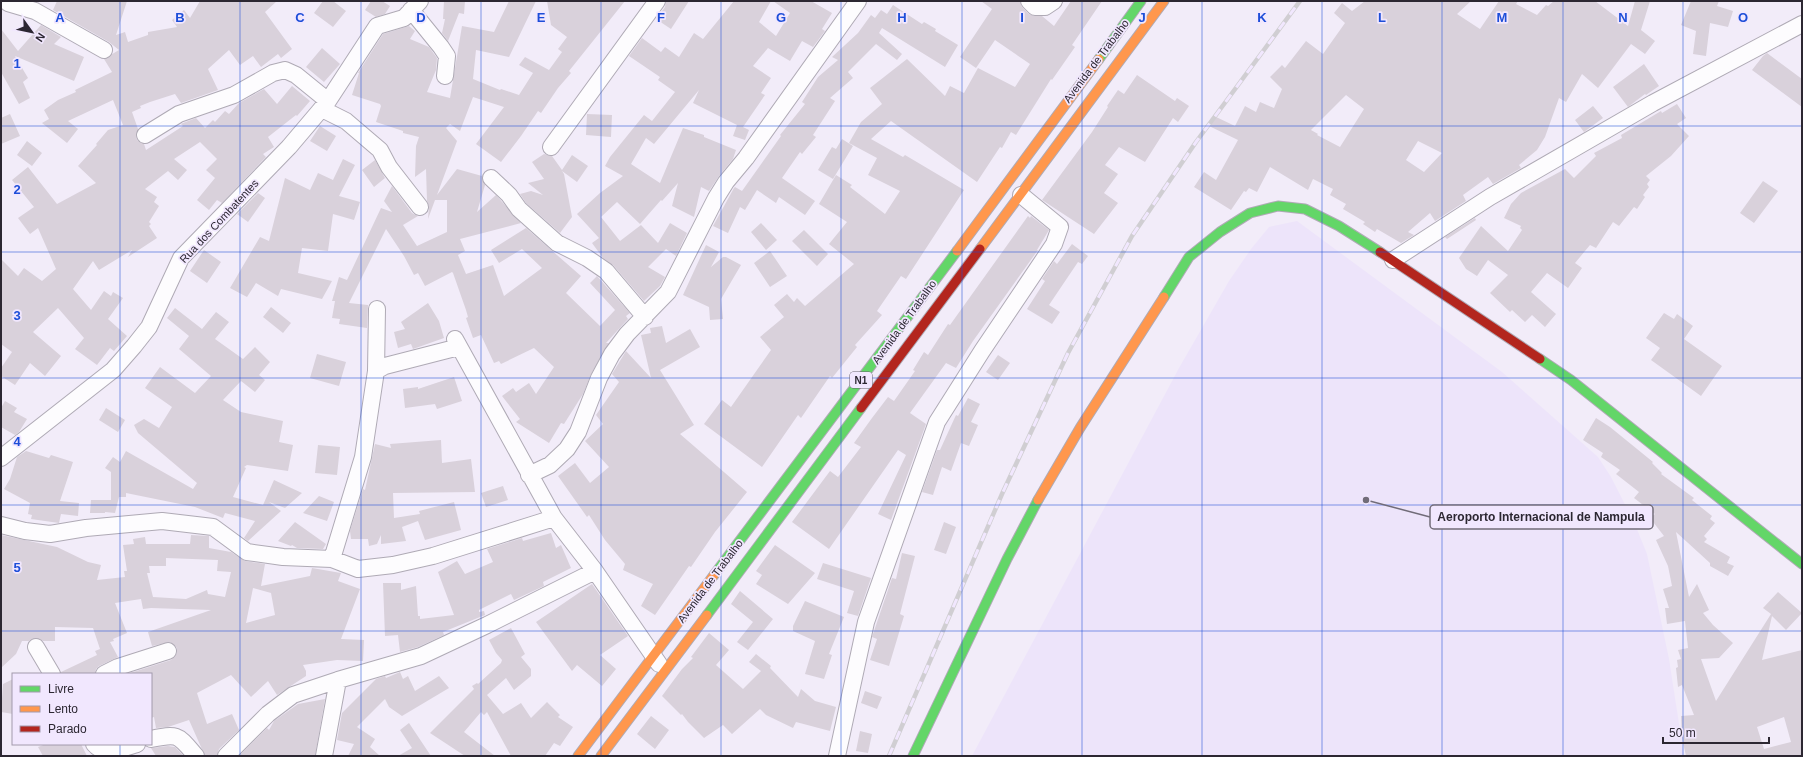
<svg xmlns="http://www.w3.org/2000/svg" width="1803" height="757" font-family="Arial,sans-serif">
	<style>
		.built { fill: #ede4fa }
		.building { fill: #d9d1db; fill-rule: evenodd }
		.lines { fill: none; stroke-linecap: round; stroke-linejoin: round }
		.street-casing { stroke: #afaab5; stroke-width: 18 }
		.fast-casing { stroke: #afaab5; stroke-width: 11 }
		.slow-casing { stroke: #afaab5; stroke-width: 11 }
		.jam-casing { stroke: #afaab5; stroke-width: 11 }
		.street { stroke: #fdfcfe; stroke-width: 16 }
		.fast { stroke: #63d668; stroke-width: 9 }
		.slow { stroke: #ff974d; stroke-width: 9 }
		.jam { stroke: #b3261e; stroke-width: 9 }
		.rail-casing { stroke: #d0ced2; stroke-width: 4.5 }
		.rail { stroke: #f1e7fe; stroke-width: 3; stroke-dasharray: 9; stroke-linecap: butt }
		.grid { fill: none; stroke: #1d4ed8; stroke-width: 1; stroke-opacity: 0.55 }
		.labels { text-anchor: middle; stroke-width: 3.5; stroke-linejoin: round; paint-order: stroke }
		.shield { fill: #f1e7fe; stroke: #67616f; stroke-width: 1 }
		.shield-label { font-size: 10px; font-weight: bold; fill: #2c2732 }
		.street-label { font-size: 11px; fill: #2c2732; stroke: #f1e7fe }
		.grid-label { font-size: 13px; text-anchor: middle; font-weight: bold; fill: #1d4ed8; stroke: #f1e7fe; stroke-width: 3.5; stroke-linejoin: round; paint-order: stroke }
		.leader { fill: none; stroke: #716c78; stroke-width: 1.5 }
		.callout-dot { fill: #716c78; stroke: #f1e7fe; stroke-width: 1.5 }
		.callout { fill: #f1e7fe; stroke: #716c78; stroke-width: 1.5 }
		.callout-label { font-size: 12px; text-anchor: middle; font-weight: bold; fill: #2c2732 }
	</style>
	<rect width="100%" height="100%" fill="#f2ecf9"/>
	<path class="built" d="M1297,221L1502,372L1598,457L1611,477L1634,522L1647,554L1669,659L1684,756H972L1179,368L1229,281L1251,249L1269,227Z"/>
	<path class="building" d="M57,1H127L116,35L125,32L128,42L148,35V32L177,27L172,20L184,10L190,18L200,1H277L265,12L292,49L281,58L278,54L261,67L253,56L240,65L229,50L208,69L218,90L181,103L175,94L150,102L140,106L141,108L132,112L138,129L136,135L137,140L144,144L146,150L183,126L181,124L183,123L196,118L205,128L213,120L215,122L225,111L229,114L239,103L264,89L277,104L292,86L310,101L297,116L296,115L268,137L274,147L263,154L266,157L222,203L217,200L209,210L197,200L215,178L206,170L217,159L200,142L174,159L187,170L178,180L168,171L145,189L157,197L154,202L159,206L149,222L151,224L149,226L157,238L128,257L132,250L99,270L93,261L73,289L91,310L104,291L111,296L113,292L123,298L108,319L127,336L114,351L110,348L97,365L75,349L84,338L58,308L33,332L61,356L45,376L30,363L15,385L1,376V368L12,352L1,344V259L18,276L24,268L42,281L56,269L38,228L30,234L18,218L34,207L12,180L28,167L57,204L96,183L78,166L97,145L96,144L108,130L123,125L113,100L68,121L78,129L67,143L42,123L49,119L44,110L58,100L76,92L75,90L112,72L104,59L119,50L109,42L53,10Z
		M323,1H333L346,11L333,27L314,13Z
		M371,1H382L390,6L385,14L376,17L365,10Z
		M444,1H465L464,14L459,13L448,41L442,33L445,19H443Z
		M509,1H536L509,57L476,50L473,79L500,90L501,89L519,95L533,73L519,65L525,57L549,70L562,52L558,49L567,37L551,25L547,1H625L569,71L571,73L558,88L541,113L538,111L521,136L501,162L476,144L504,107L473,97L460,131L450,124L446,128L457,141L437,195L457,169L482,176L485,185L477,212L496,195L521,223L460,239L465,251L458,255L466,274L493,265L504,296L542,268L522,249L499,263L491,250L526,228L581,276L566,293L600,326L615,310L590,283L597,276L630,313L626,316L628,319L606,343H609L591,374L583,394L564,424L561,423L549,443L516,422L520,419L502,396L513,388L516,392L529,383L536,394L554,367L534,348L501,364L499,361L494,363L481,335L473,338L466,318L468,317L466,310L453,273L452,272L425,286L418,273L414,275L404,256L386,229L349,303L368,305L367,328L339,324L340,319L332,318L335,301H332L339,277L347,280L381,208L392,212L384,201L392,186L412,213L418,216L403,225L417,246L447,232V200H435L428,219L429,206L427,201L426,169L415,177L416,146L419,137L403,133V131L376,122L381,106L380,104L352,95L359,73H358L383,34L409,26L415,31L410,39L429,47L437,58L436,70L427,92L450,98L462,26L494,32Z
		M666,1H689L671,29L656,19L665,7Z
		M734,1H771L759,22L776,36L790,13L773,1H811L832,13L822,29L825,31L813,47L802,41L790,61L768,48L753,66L771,78L761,93L765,95L743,127L749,130L745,140L733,136L737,125L693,103L699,90L654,144L646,138L631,164L660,183L683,128L704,135V137L736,150L733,159L719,176L709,191L701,187L694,217L672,206L678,183L662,201L661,200L640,224L617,202L601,217L620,241L641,225L658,243L670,223L687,233L676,256L666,249L648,267L665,277L660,286L644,301L613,265L603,258L592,243L599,238L577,214L600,193L623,176L605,166L610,157L644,115L652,121L675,92L658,80L660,77L629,56L642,38L661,52L665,47L679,57L694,33L703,39Z
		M981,1H1020L1022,7L1029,14L1035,16H1042L1054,26L1071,1H1102L1072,45L1075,47L1052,80L1051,79L1016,135L1011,132L1002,148L1000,147L977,182L891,121L871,139L903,157L905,155L964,190L906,279L901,276L877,311L882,315L855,345L857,347L832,378L830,376L801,418L798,415L762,467L704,424L722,400L731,407L771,350L760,337L784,317L774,305L787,294L794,302L797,298L805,306L854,264L829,244L847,222L819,204L836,175L852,185L850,187L885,214L900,191L868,175L877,158L849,143L861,122L882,104L870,88L907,59L945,96L950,86L964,93L978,68L1015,87L1030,64L995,40L976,68L960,57L992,9Z
		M1365,1H1471L1457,14L1480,29L1499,1H1518L1516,4L1537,15L1546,5L1548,6L1554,1H1595L1628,26L1635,1H1650L1641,30L1655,41L1645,54L1631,44L1598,88L1582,74L1566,102L1559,98L1545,137L1537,150L1519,165L1521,168L1493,184L1488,177L1463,195L1466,201L1435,221L1430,213L1408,232L1414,235L1401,243L1377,229L1375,232L1363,224L1365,222L1343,209L1346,204L1330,195L1333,189L1313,179L1308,190L1270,167L1257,192L1249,188L1246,192L1244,191L1231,210L1194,187L1204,172L1216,180L1238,140L1209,126L1214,116L1235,126L1245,106L1256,112L1260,102L1274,108L1282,89L1270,77L1282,65L1285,68L1306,41L1323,54L1345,23L1334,13L1342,3L1352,11ZM1346,95L1364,109L1340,147L1317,135L1318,134L1311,130ZM1418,141L1442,153L1424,172L1406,160Z
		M1691,1H1719L1717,6L1733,11L1728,27L1710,23L1706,56L1693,54L1696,31L1681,25Z
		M893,5L922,24L924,22L936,29L935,31L958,45L945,67L882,28L879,33L902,54L897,60L876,44L848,72L853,78L830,98L835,101L813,135L816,137L802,154L800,152L782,178L815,201L805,215L779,197L776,203L757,190L745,210L740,207L728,233L713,226L734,188L735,187L742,191L781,136L780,135L805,104L802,102L818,77L838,60L832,57L858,33L871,15L875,18L881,10L887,14Z
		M41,25L61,37L54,44L84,57L74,81L15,56L28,78L23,82L30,98L19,104L1,72V29L18,51Z
		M322,48L340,64L324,82L306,67Z
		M1767,53L1802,79V107L1752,70L1763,56Z
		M1644,64L1659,86L1646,95L1645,94L1628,107L1613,87Z
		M1137,75L1175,101L1177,98L1189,106L1178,122L1173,118L1145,162L1119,147L1105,165L1118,174L1104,193L1118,203L1094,234L1042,200L1092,132L1108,107L1107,106L1118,90L1124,94Z
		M1677,104L1686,118L1677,124L1689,136L1671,156L1646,176L1650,180L1647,184L1649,187L1643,195L1645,197L1637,209L1634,207L1619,226L1613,222L1596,248L1590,245L1575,263L1582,268L1568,288L1547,273L1531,292L1556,314L1545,327L1532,315L1525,322L1512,310L1510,312L1490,293L1508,275L1488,260L1477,276L1466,269L1459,258L1481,226L1508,251L1522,230L1520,228L1521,226L1504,218L1511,204L1521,193L1565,169L1574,178L1596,156L1594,153L1622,138L1621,135L1661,111L1662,113Z
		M1593,106L1603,118L1584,132L1575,120Z
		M10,114L20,136L1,144V118Z
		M587,114L612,115L611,137L586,135Z
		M320,126L336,136L327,151L310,141Z
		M842,139L853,146L833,179L818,170L832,147L836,149Z
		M27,141L42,153L32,166L17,155Z
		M544,154L552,156L562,170L572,155L588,166L577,182L562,171L564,174L572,217L560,233L526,203L520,194L531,191L543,195L528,183L544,179L532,162Z
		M343,159L355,165L339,196L360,202L354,220L333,214L328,251L302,248L298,273L332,281L322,299L281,289L278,296L256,283L247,297L230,288L260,237L269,241L285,178L310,190L318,173L333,180Z
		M375,160L385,178L374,187L362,170Z
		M1763,181L1778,191L1754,223L1740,213Z
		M258,193L265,198L248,222L237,214Z
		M1028,216L1030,218L1031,216L1049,230L1037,250H1038L973,341L956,368L946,363L910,413L926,424L891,520L878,514L906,455L898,450L829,549L792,522L830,471L838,477L861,447L854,443L872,418L888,397L894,401L915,371L913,370L924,352L928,355L948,324L950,325Z
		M1475,218L1476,220L1447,239L1445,237Z
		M761,223L777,240L766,250L751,232Z
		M804,230L828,254L817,266L792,241Z
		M1072,244L1088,256L1082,264L1078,262L1049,305L1060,312L1052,324L1027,309L1045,281L1042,279L1054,261L1057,264Z
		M706,245L719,252L711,267L723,257H726L741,265L721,299L723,319L710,320L709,307L683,295Z
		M204,250L221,262L207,283L190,271Z
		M770,251L787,276L770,287L754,263Z
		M428,303L439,321L444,338L413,349L411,344L398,348L394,332L405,329L401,322Z
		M271,307L291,323L283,333L263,317Z
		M175,308L202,329L216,312L229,322L215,339L243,359L255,347L270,362L259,375L265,380L255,392L241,381L223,400L241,412L283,421L279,442L293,445L288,471L247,465L244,467L246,468L233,497L263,505L274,480L302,493L285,508L269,502L281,511L248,541L244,538L255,521L225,513L223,518L195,507L126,493V497H119L115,513L105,512V513H90L91,500H111V472L105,468L113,457L120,462L126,451L193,489L197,483L138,433L134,425L144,419L159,428L172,407L145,388L160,367L195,393L211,376L179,349L189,336L167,318Z
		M1664,313L1674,319L1677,314L1693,326L1684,339L1722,366L1701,396L1651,360L1660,348L1646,338Z
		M662,326L666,343L690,329L700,347L660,370L694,425L680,434L747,492L715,532L691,567L689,566L655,615L641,606L653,584L623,570L625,564L605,540L589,515L587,517L558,476L575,463L590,483L609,467L585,441L603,424L596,415L619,382L612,374L626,351L651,378L641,335L651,333L650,328Z
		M317,354L346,362L339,386L310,378Z
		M998,355L1010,363L998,380L986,372Z
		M454,377L462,401L437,409L435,404L405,408L403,389L418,387V389Z
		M968,398L980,404L971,422L978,425L969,446L961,443L951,471L942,467L933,495L922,492L937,450H940L956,415L958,416Z
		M5,401L17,408L14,412L27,419L19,432L15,435L1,427V408Z
		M106,408L125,420L118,432L99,420Z
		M1596,418L1610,427L1653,462L1652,463L1662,473L1661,474L1694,498L1692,500L1712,516L1710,519L1715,523L1704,536L1707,539L1704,542L1730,557L1727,563L1734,566L1728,576L1710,566V563L1676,532L1689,597L1697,584L1709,610L1703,613L1713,625L1733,643L1719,658L1701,659L1716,701L1771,614L1763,608L1778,592L1802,613L1786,630L1772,616L1762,660L1802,650V756H1686L1682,738L1681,716L1694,715L1682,685L1678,687L1676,668L1678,667L1677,660L1681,659L1678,650L1688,648L1685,621L1667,624L1665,608H1669L1663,589L1672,586L1668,566L1656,540L1664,536L1650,518L1655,514L1634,498L1639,492L1616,474L1620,470L1601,457L1603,453L1583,440ZM1784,717L1791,742L1764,749L1757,727Z
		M441,440L442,463L471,459L475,492L393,493L394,518L420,514L419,511L454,502L461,530L425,540L418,521L402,527L406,541L381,544V535L377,544L369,546L368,539H351L350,531L363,489L365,490L375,444L391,448L390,444Z
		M318,445L340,447L337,475L315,473Z
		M26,451L49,458L51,455L73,462L60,501L79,503L78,516L61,514L59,523L31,519L32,515L28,514L30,503L4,489L10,479L17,457Z
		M503,486L508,500L486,507L481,493Z
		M319,496L334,502L327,521L303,513Z
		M295,522L326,544L323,549L297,548L292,545L291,546L278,541Z
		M944,522L956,527L946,554L934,550Z
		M551,533L556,548L561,545L571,568L543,582L544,586L514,600L511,594L479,610V612L484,611L485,615L443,632L444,635L418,647L400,652L398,635L385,636L383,583H401V590L416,586L418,616H420V619L454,615L438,572L457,561L465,574L493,562L487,549L522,538L523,541Z
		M1,535L57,547L88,562L101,565L97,580L125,577L124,571H127L123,545L134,544L133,539L145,537L146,544H190L191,535L209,536V548L231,552L245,561L265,564L261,586L310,576L312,568L341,573L338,581L360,589L341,639L364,640L363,661L337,660L303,665L306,671V676L277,695L268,681L251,697L231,675L197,693L207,724L232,714L239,730L219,749L217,756H205L189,720L168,727L156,728L154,717L151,718V674H127L171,660L177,653V648L170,642L152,646L148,632L211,610L151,608L143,609L141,599L115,603L127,633L113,639L114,641L110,642L118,657L99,666L96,669L95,674H61V672L97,655L95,651L100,649L93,628L55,627V641H43L36,638L29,641H22L16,654L1,668ZM166,558L218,560L217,571L231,572L225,597L208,594L207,590L186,599L153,597L147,573H150L149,566H166ZM253,588L271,593L275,615L246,623Z
		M775,545L815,573L788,604L756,584L762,575L756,571Z
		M902,553L915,556L900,614L904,616L889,666L870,660L877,639L872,637L892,578L896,579Z
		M823,563L871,578L858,616L847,613L854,591L817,579Z
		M592,584L628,636L600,655L616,669L602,686L577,665L572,671L536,622Z
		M740,591L773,619L748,650L737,642L753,622L731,604Z
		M805,601L844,617L829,654L832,655L824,679L805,674L815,641L793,631V626Z
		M511,628L525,654L521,657L531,669V676L514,690L506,678L487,695L503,714L521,703L531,718L547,702L560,715L558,717L573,727L560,746L554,743L545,756H511L487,712L484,715L481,712L464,732L495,756H465L430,733L474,689L472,686L477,683L478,684L501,663L502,660L496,653L489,640Z
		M709,633L729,650L716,665L743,689L761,671L749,662L756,654L771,666L770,668L798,697L801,689L815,701L836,707L830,731L796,722L793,728L766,715L760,709L732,734L723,725L704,738L688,722L682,714L681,715L662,696L682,669L693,658L691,657Z
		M400,672L403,679L408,676L415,691L439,676L449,688L402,716L389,707L385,699L357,727L375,739L370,747L380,756H348L354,744L337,740L342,713L376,679L385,676L386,678Z
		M13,679V714L1,712L3,684Z
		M865,691L882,697L877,709L861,703Z
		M325,699L315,756H239L267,728L269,730L274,721L298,704Z
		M651,716L669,730L655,749L637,734Z
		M409,723L431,756H398L412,748L400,730Z
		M860,731L872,734L868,753L856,751Z
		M46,744H81L87,756H43L38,747Z
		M168,746L175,747L184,756H156L151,748Z"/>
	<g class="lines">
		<defs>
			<path id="street" d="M1029,1L1035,7H1045L1054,1
				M8,3L35,11L104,50
				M411,10L441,47L447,56L445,76
				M322,109L346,121L380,150L389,167L420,207
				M145,135L179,114L234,95L273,73L285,70L296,75L328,101
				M551,147L657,1
				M491,178L509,195L519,209L557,243L587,258L606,271L645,317
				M1393,260L1490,197L1653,103L1802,24
				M455,339L554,518L595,571L659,664
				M376,371L377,309
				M1,458L113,370L134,346L149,327L181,258L289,147L328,101L377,26L404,18L420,1
				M529,475L550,465L567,449L578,432L599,378L612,354L627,334L668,292L716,198L726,182L746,158L858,1
				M1,525L25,531L50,534L86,528L162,521L213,527L247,552L283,557L332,559L358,569L393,565L433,556L554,518
				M332,559L363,457L376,371L385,366L459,347
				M36,647L52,674
				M104,674L118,667L168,651
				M151,739C179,733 178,735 196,756
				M94,744C105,757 123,748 137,744
				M226,756L268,714L293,695L338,680L421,656L487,625L595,571
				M324,756L338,680
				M837,756L866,622L937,422L982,351L1054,244L1060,227L1021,195"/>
			<path id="fast" d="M1099,59L1141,1
				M1164,297L1189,257L1220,232L1250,213L1278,206L1305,209L1339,226L1380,252
				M1540,359L1571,380L1802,564
				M714,575L957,251
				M707,615L861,408
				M913,756L1007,559L1038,500"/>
			<path id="slow" d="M980,249L1164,1
				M957,251L1099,59
				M1038,500L1080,428L1164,297
				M578,756L714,575
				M601,756L707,615"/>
			<path id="jam" d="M1380,252L1540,359
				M861,408L980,249"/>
		</defs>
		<use href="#street" class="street-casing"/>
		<use href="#fast" class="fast-casing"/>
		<use href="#slow" class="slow-casing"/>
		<use href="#jam" class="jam-casing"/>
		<use href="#street" class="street"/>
		<use href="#fast" class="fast"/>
		<use href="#slow" class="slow"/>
		<use href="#jam" class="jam"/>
		<defs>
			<path id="rail" d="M889,756L1002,494L1068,353L1132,236L1196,142L1300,1"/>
		</defs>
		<use href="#rail" class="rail-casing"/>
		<use href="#rail" class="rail"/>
	</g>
	<path class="grid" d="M120,1V674M240,1V756M361,1V756M481,1V756M601,1V756M721,1V756M841,1V756M962,1V756M1082,1V756M1202,1V756M1322,1V756M1442,1V756M1563,1V756M1683,1V756M1,126H1802M1,252H1802M1,378H1802M1,505H1802M1,631H1802M120,744V756"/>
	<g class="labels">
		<rect class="shield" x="850" y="372" width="22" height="16" rx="3"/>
		<g class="shield-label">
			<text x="861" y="384">N1</text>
		</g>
		<g class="street-label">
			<text transform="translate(1096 61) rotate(-53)" y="4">Avenida de Trabalho</text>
			<text transform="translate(219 221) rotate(-47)" y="4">Rua dos Combatentes</text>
			<text transform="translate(904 322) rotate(-54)" y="4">Avenida de Trabalho</text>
			<text transform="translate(710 581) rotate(-53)" y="4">Avenida de Trabalho</text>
		</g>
	</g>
	<g class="grid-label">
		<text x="60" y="22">A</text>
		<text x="180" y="22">B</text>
		<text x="300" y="22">C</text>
		<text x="421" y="22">D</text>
		<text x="541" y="22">E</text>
		<text x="661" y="22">F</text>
		<text x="781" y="22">G</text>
		<text x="902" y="22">H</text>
		<text x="1022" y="22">I</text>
		<text x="1142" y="22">J</text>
		<text x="1262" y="22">K</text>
		<text x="1382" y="22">L</text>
		<text x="1502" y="22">M</text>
		<text x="1623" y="22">N</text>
		<text x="1743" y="22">O</text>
		<text x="17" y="68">1</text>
		<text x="17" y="194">2</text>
		<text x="17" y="320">3</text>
		<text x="17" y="446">4</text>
		<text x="17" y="572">5</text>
	</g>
	<path class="leader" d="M1366 500L1430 517"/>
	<circle class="callout-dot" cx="1366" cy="500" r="4"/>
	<rect class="callout" x="1430" y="505" width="223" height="24" rx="4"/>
	<g class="callout-label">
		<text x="1541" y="521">Aeroporto Internacional de Nampula</text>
	</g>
	<rect width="1803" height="757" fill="none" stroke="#2c2732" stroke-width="4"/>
	<rect x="12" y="673" width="140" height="72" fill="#f1e7fe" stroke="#a29aac"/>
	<rect x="20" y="686" width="20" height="6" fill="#63d668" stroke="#a29aac"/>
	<text x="48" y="693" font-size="12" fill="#2c2732">Livre</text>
	<rect x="20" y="706" width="20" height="6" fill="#ff974d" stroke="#a29aac"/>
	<text x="48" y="713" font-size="12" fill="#2c2732">Lento</text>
	<rect x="20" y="726" width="20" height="6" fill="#b3261e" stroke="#a29aac"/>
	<text x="48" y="733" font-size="12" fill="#2c2732">Parado</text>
	<g transform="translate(32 32) rotate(123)" stroke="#f1e7fe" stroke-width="3" paint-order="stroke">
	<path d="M0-3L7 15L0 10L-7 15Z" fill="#2c2732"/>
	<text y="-6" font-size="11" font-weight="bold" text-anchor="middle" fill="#2c2732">N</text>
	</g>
	<path d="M1663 737v6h106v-6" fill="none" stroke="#2c2732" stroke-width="2"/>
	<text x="1669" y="737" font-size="12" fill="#2c2732" stroke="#f1e7fe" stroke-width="3" paint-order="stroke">50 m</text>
</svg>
